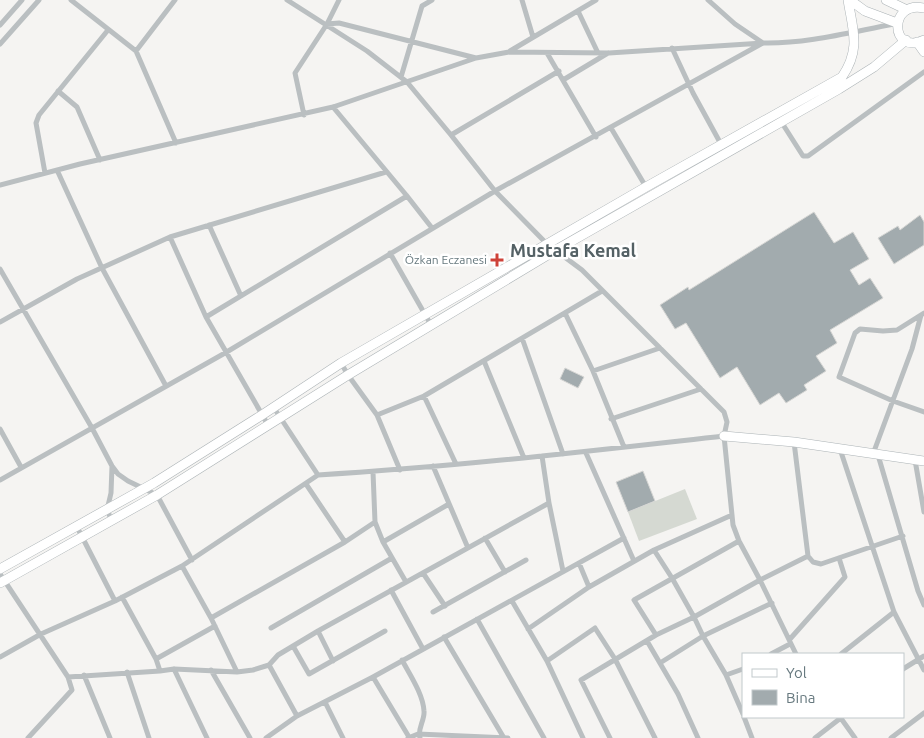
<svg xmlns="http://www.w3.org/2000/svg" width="924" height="738" font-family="Ubuntu,sans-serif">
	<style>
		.green { fill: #d5d9d2 }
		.building { fill: #a2abae; stroke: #d6d6d4 }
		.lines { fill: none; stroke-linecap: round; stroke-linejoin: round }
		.secondary-casing { stroke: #acb3b6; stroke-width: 10 }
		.street { stroke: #babfc1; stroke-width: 5 }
		.secondary { stroke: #fff; stroke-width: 9 }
		.poi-dot { fill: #ce4239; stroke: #fff; stroke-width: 2 }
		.labels { text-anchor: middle; stroke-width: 5; stroke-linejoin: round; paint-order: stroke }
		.poi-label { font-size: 12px; fill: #67797f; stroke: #fff; text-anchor: end }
		.district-label { font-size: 18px; font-weight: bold; fill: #546165; stroke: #fff }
	</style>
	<rect width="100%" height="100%" fill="#f5f4f2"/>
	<path class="green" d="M685,489L697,519L639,541L628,512Z"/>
	<path class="building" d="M814,212L834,243L853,232L869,259L850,270L859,285L870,278L883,298L830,330L837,343L816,356L826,371L804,385L807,390L786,403L779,393L760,405L737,367L720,378L686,323L675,329L660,305L688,287L689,290Z
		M920,215L924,222V245L894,264L878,238L898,226L900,230Z
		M565,368L584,377L578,388L560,379Z
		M643,471L655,501L628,512L616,482Z"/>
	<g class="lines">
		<defs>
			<path id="secondary" d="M850,0L865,11L897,23
				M886,0L905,9
				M924,8C888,0 890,56 924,40
				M917,42L924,52
				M724,436L794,442L924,461
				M0,569L154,483L262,415L341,363L646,187L842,77C861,49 853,31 848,0
				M0,583L157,495L348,375L556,250L839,89L874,67L906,40"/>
		</defs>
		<use href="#secondary" class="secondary-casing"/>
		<path class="street" d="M71,0L136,51L176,143
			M287,0L367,51L407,82L451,135L495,191L547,244L582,270L724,412L727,422L724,436L733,525L739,541L760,580L796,654
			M522,0L533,37
			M578,11L598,53
			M327,24L339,23L476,58
			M0,25L22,0
			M0,44L39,0
			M672,48L693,93L722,146
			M136,51L175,0
			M510,51L596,0
			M547,53L596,137
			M401,77L422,6L432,0
			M563,80L608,53
			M58,91L77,107L100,160
			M333,107L407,196L432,228
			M304,115L295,73L327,24L339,0
			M782,123L803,156H808L924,72
			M611,128L646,187
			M451,135L559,71
			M57,170L102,268L166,386
			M45,173L36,123L39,115L108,30
			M0,185L80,164L333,107L476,58L509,52L609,53L763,43C806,44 851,32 894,24
			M209,225L241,296
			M170,237L206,317L268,425
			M390,253L431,325
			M0,269L92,428L112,466L118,474L128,481L157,495L192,560
			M565,313L593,371L624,447
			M924,313L897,330L883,331L860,329L855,333L839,377L893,401L924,412
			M206,317L407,196
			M0,322L77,279L170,237L386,172
			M522,338L563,454
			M484,361L524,458
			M341,363L348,375L377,415L400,470
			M593,371L660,348
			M424,396L456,464
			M377,415L424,396L602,291
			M611,419L701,389
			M0,429L21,467
			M794,442L808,556L813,562L821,564L903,536
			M840,449L894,612L924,670
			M586,453L634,561
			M873,454L912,349L921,315
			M878,455L918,591L924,605
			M542,456L549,503L563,571
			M915,460L924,512
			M433,466L468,548
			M373,472L375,522L383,542L406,582
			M318,475C454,467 589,451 724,436
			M0,480L225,353L495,191L763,43L735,24L708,0
			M306,484L345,542
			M112,521L107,510L111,493L112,466
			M77,527L115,601
			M485,538L505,572
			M383,542L449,504
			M654,550L672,578L694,617L703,636L726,675L743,714
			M579,563L589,587L654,550L732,515
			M182,566L211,618L237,672
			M423,573L445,606
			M0,574L68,677L72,690L28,738
			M391,590L423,649
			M122,597L156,659L160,671L174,669L237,672L253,670L269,665L278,655L318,631L549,503
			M512,601L547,661L583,738
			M433,612L526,560
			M211,618L345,542L375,522
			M477,619L544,738
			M271,628L392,558
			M528,629L589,587
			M318,631L333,661
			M656,635L634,600L739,541
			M444,637L504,738
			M790,639L845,577L839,558
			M647,641L678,694L698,738
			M293,646L309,674L385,631
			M771,654L790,644
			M841,654L894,612
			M0,657L41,634L115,601L182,566L318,475L274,408
			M156,659L215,626
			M402,660C410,675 423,694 424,711C425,720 417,729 420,738
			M547,661L595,628L615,659L655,738
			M660,663L703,636L772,603
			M269,665L297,716
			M174,669L207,738
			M903,669L924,656
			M211,670L250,738
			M127,672L149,738
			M84,675L110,738
			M726,675L743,669
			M68,677L160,671
			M373,677L409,737
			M325,702L343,738
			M744,717L752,738
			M840,717L855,738
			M266,738L297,716L373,677L624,538
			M408,738L418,734L508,738
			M610,738L581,680L656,635L694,617L760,580L808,556
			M815,738L842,717
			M891,738L924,713"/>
		<use href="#secondary" class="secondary"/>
	</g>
	<path class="poi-dot" d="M494.5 252.5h5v5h5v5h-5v5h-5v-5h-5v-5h5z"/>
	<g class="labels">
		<g class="poi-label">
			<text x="487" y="264">Özkan Eczanesi</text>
		</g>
		<g class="district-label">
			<text x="573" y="257">Mustafa Kemal</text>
		</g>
	</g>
	<rect x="742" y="653" width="162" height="65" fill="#ffffff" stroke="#c2c9cc"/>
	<rect x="752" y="669" width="25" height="8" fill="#ffffff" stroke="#c2c9cc"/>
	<text x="786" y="678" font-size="15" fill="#67797f">Yol</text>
	<rect x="752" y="690" width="25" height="15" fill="#a2abae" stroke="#c2c9cc"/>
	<text x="786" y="703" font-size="15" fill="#67797f">Bina</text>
</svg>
